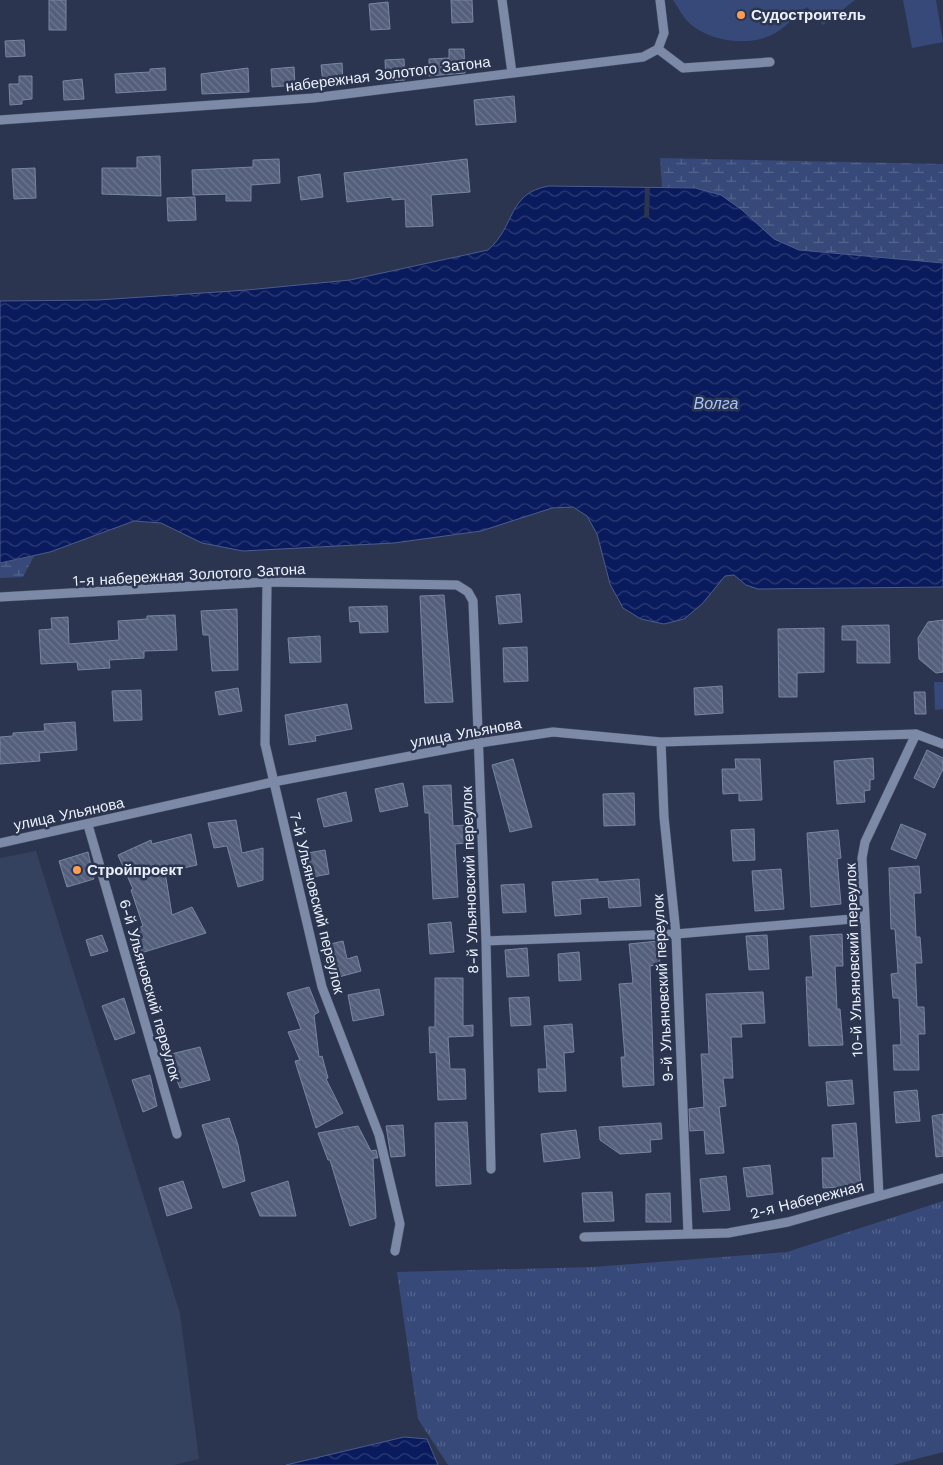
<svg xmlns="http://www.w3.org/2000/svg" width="943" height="1465" font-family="'Work Sans',sans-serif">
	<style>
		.built { fill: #34415f }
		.grass { fill: url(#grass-tufts) }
		.wetland { fill: url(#wetland-marsh) }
		.garden { fill: #374978 }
		.water { fill: url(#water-waves); stroke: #4d5b8d }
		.pier { fill: #2b354f }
		.building { fill: url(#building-back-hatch); stroke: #7986a3 }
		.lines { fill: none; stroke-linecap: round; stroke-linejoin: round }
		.street-casing { stroke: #474f64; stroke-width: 10 }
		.street { stroke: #7c8aa7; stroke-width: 9 }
		.poi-dot { fill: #fc9d53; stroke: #2b354f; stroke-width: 2 }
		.labels { text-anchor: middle; stroke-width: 5; stroke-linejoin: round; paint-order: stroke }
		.poi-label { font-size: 15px; font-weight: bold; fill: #eaf0fd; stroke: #2b354f; text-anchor: start }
		.street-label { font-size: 15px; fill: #eaf0fd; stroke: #2b354f }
		.water-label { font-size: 16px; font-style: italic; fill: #a8c2fe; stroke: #2b354f }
	</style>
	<defs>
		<pattern id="grass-tufts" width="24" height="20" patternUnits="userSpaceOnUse" patternTransform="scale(1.25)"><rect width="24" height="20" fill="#374978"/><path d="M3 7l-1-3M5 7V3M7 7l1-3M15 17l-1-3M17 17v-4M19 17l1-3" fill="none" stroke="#54648c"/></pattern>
		<pattern id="wetland-marsh" width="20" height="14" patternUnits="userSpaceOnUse" patternTransform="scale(1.25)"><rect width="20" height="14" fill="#374978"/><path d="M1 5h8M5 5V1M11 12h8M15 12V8" fill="none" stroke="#54648c"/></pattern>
		<pattern id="water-waves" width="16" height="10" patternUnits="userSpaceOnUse" patternTransform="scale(1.25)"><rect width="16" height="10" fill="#0a1b5d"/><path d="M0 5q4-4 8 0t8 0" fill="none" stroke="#2e3c75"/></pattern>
		<pattern id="building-back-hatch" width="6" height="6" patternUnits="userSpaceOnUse" patternTransform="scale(1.25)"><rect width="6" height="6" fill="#535f7b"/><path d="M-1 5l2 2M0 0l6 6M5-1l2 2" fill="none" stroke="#6c768f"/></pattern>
	</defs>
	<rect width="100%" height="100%" fill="#2b354f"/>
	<path class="built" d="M36,851L180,1313L199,1459L174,1465H0V858Z"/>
	<path class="grass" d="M943,1201V1452L893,1465H448L418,1419L397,1272L593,1267L787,1252Z"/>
	<path class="wetland" d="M660,158L943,164V263L799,250L774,239L758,227L695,188H662Z
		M34,556L23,577L0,578V563Z"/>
	<path class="garden" d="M673,0H855L823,25L807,7C797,15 788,25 777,32C752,48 710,42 689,23C683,17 678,7 673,0Z
		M903,0H936L943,42L912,48Z
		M934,682H943V709L935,710Z"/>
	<path class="water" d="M549,186L695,188L721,195L742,210L774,239L799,250L943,263V587L758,589L746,585L734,575L725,576L702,604L684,619L664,624L641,619L623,608L610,584L597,534L587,516L573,507L552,508L481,531L394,543L243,551L202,543L161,523L134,521L50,552L0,563V301L98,300L247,290L350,280L488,250C516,226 507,193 549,186Z
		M404,1437L427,1439L438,1465H286Z"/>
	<path class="pier" d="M645,188H650L649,217L644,218Z"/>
	<path class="building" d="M49,0H66V30H49Z
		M451,0H472L473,22L452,23Z
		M388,2L390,29L371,30L369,4Z
		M24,40L25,56L6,57L5,41Z
		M449,49H464L465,73L429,76V59L449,58Z
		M404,59L405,80L386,81L385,60Z
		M342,63L343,81L323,83L321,65Z
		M294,67L295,85L272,87L271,69Z
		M165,68L166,90L116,93L115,74L150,72V69Z
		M248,68L249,92L202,94L201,74Z
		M19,76H32V99L22,100V104L10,105L9,84H19Z
		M82,79L84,99L64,100L63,81Z
		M514,96L516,122L476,125L474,100Z
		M160,156L161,196L102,194V168H137V157Z
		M279,159L280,183L251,185V201H226V194L193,195L192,170L253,167V160Z
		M467,159L470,192L431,195L433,226L406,227L405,199L392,200V197L347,202L344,173Z
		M35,168L36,198L14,199L12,169Z
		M320,174L323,197L301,200L298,177Z
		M195,197L196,220L168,221L167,198Z
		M520,594L522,622L499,624L496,596Z
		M444,595L453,702L425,703L420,596Z
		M387,606L388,632L360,633L359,621L350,622L349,607Z
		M237,609L238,670L212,671L209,635H203L201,611Z
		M175,615L177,650L144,651V658L109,660L110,668L78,670L77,662L41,664L39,630L52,629L51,618L68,617L69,644L119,640L118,621L147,619V616Z
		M943,620V672L936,673L919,659L918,638L928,622Z
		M889,625L890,663H857V640H842V626Z
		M824,628V672L797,673V697H779L778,629Z
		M320,636L321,662L290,663L288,638Z
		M527,647L528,681L504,682L503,648Z
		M722,686L723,713L695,715L694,688Z
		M238,688L242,711L219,715L215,692Z
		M141,690L142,720L114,721L112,691Z
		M914,692H925L926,714H915Z
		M347,704L352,729L315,736L316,741L289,745L285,715Z
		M75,722L77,750L39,753L40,761L0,764V737L13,736V733L45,731L44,724Z
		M927,750L943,758V769L934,788L914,778Z
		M873,758L874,779L870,780V790L864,791L865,802L837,804L834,761Z
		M513,759L532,827L510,832L492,765Z
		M735,759H760L762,800L739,801V793L723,794L722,769H736Z
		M403,783L408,806L380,812L375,789Z
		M451,785L453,826L465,825L467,843L455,844L458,897L433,899L429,813H425L423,786Z
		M346,792L352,821L324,827L317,799Z
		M634,793L635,825L604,826L603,794Z
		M236,820L242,853L263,848V880L238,887L227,846L214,848L208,823Z
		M901,824L926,834L916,859L891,849Z
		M754,829L755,860L733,861L731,830Z
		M838,830L841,858L837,859L841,904L811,907L807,833Z
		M191,834L197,865L165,872L172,915L192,907L206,933L141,953L133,930L143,926L131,890L133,889L118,855L151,840L152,844Z
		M325,850L329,874L307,878L302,854Z
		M88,852L94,879L67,887L59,861Z
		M919,866L921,893H914L916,937H920L922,963H915L917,1007H924L925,1034H918L919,1070H894L893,1045H901L899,998H893L891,974L898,973L895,929H891L889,868Z
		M781,869L784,909L755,911L752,871Z
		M598,879V882L639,879L641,906L609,908L608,897L580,899L581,914L555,916L552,882Z
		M524,884L526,912L503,913L501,885Z
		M451,922L454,952L430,954L428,924Z
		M842,934L843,966H835L837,1009H840L843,1045L809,1046L806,977H813L810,936Z
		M102,935L108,951L91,956L86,940Z
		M767,935L769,969L749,970L746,936Z
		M343,941L347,959L357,956L361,971L335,978L330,960L326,961L322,946Z
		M658,941L660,964L650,966L654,1085L623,1087L621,1057H625L619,984L633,983L629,944Z
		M527,948L529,976L507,977L505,950Z
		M579,952L581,980L559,981L558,954Z
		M435,978H463V1026L473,1025V1036L448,1037L450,1069H465L466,1099L438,1100L436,1052L430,1053L429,1027H435Z
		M309,987L319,1012L314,1015L319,1057L322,1056L328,1078L326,1079L343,1113L316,1128L295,1061L300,1060L288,1032L301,1029L287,993Z
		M379,989L384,1015L353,1021L348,995Z
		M763,992L765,1023L741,1024L742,1037H731L733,1078H723L726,1106L719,1107L724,1153L706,1154L704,1130L690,1131L689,1109L704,1107L701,1054H709L706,994Z
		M529,997L531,1025L511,1026L509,998Z
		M124,998L135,1033L115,1040L102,1006Z
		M572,1024L574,1052L564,1053L566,1091L539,1092L538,1069H547L544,1026Z
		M200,1047L210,1080L180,1088L167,1055Z
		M150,1075L157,1106L143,1112L132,1080Z
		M852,1080L854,1104L828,1106L826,1082Z
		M917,1090L920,1121L896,1123L894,1092Z
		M943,1114V1156L936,1157L932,1116Z
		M229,1118L238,1145L245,1181L223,1188L202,1125Z
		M467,1122L471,1184L436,1186L435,1123Z
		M661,1123L662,1139L650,1140L651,1152L620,1154L600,1140L599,1127Z
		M856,1123L861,1186L823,1188L822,1158H834L832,1125Z
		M403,1125L405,1156L391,1157L386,1126Z
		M358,1126L371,1151L376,1150L378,1158H373L376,1218L350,1226L330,1160H328L318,1133Z
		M576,1130L580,1158L544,1162L541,1134Z
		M770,1165L773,1194L747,1197L743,1168Z
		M726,1176L730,1210L703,1212L700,1179Z
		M183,1181L192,1208L167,1216L159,1188Z
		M288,1181L296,1216H260L251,1193Z
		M612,1192L614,1221L584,1222L582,1193Z
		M670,1193L671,1222H646V1194Z"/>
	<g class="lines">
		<defs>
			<path id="street" d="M502,0L512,73
				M658,49L664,33L660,0
				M0,120L313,98L643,57L658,49L683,68L770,62
				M267,582L265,744L322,987L379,1135L400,1224L395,1251
				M0,597L267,582L457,585L468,592L473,601L486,941L491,1169
				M661,742L664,817L676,934L688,1233
				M88,825L177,1134
				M0,843L273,782L479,743L553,732L661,742L916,734L943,744
				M486,941L676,934L864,918
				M879,1196L862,858L865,842L916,734
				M584,1237L728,1233L788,1222L943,1178"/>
		</defs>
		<use href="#street" class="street-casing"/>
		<use href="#street" class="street"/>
	</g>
	<g class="poi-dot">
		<circle cx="741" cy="15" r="5"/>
		<circle cx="77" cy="870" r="5"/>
	</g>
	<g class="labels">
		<g class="poi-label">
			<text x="751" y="20">Судостроитель</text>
			<text x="87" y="875">Стройпроект</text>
		</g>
		<g class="street-label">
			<text transform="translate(388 74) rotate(-7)" y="5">набережная Золотого Затона</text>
			<text transform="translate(189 575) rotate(-3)" y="5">1-я набережная Золотого Затона</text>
			<text transform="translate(466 733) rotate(-10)" y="5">улица Ульянова</text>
			<text transform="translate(69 814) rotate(-12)" y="5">улица Ульянова</text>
			<text transform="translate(470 880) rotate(-92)" y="5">8-й Ульяновский переулок</text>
			<text transform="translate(317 903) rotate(76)" y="5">7-й Ульяновский переулок</text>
			<text transform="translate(854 960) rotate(-92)" y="5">10-й Ульяновский переулок</text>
			<text transform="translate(663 988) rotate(-93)" y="5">9-й Ульяновский переулок</text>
			<text transform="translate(150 990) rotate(74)" y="5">6-й Ульяновский переулок</text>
			<text transform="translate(807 1200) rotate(-14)" y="5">2-я Набережная</text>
		</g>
		<g class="water-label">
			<text x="716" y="409">Волга</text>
		</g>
	</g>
</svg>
